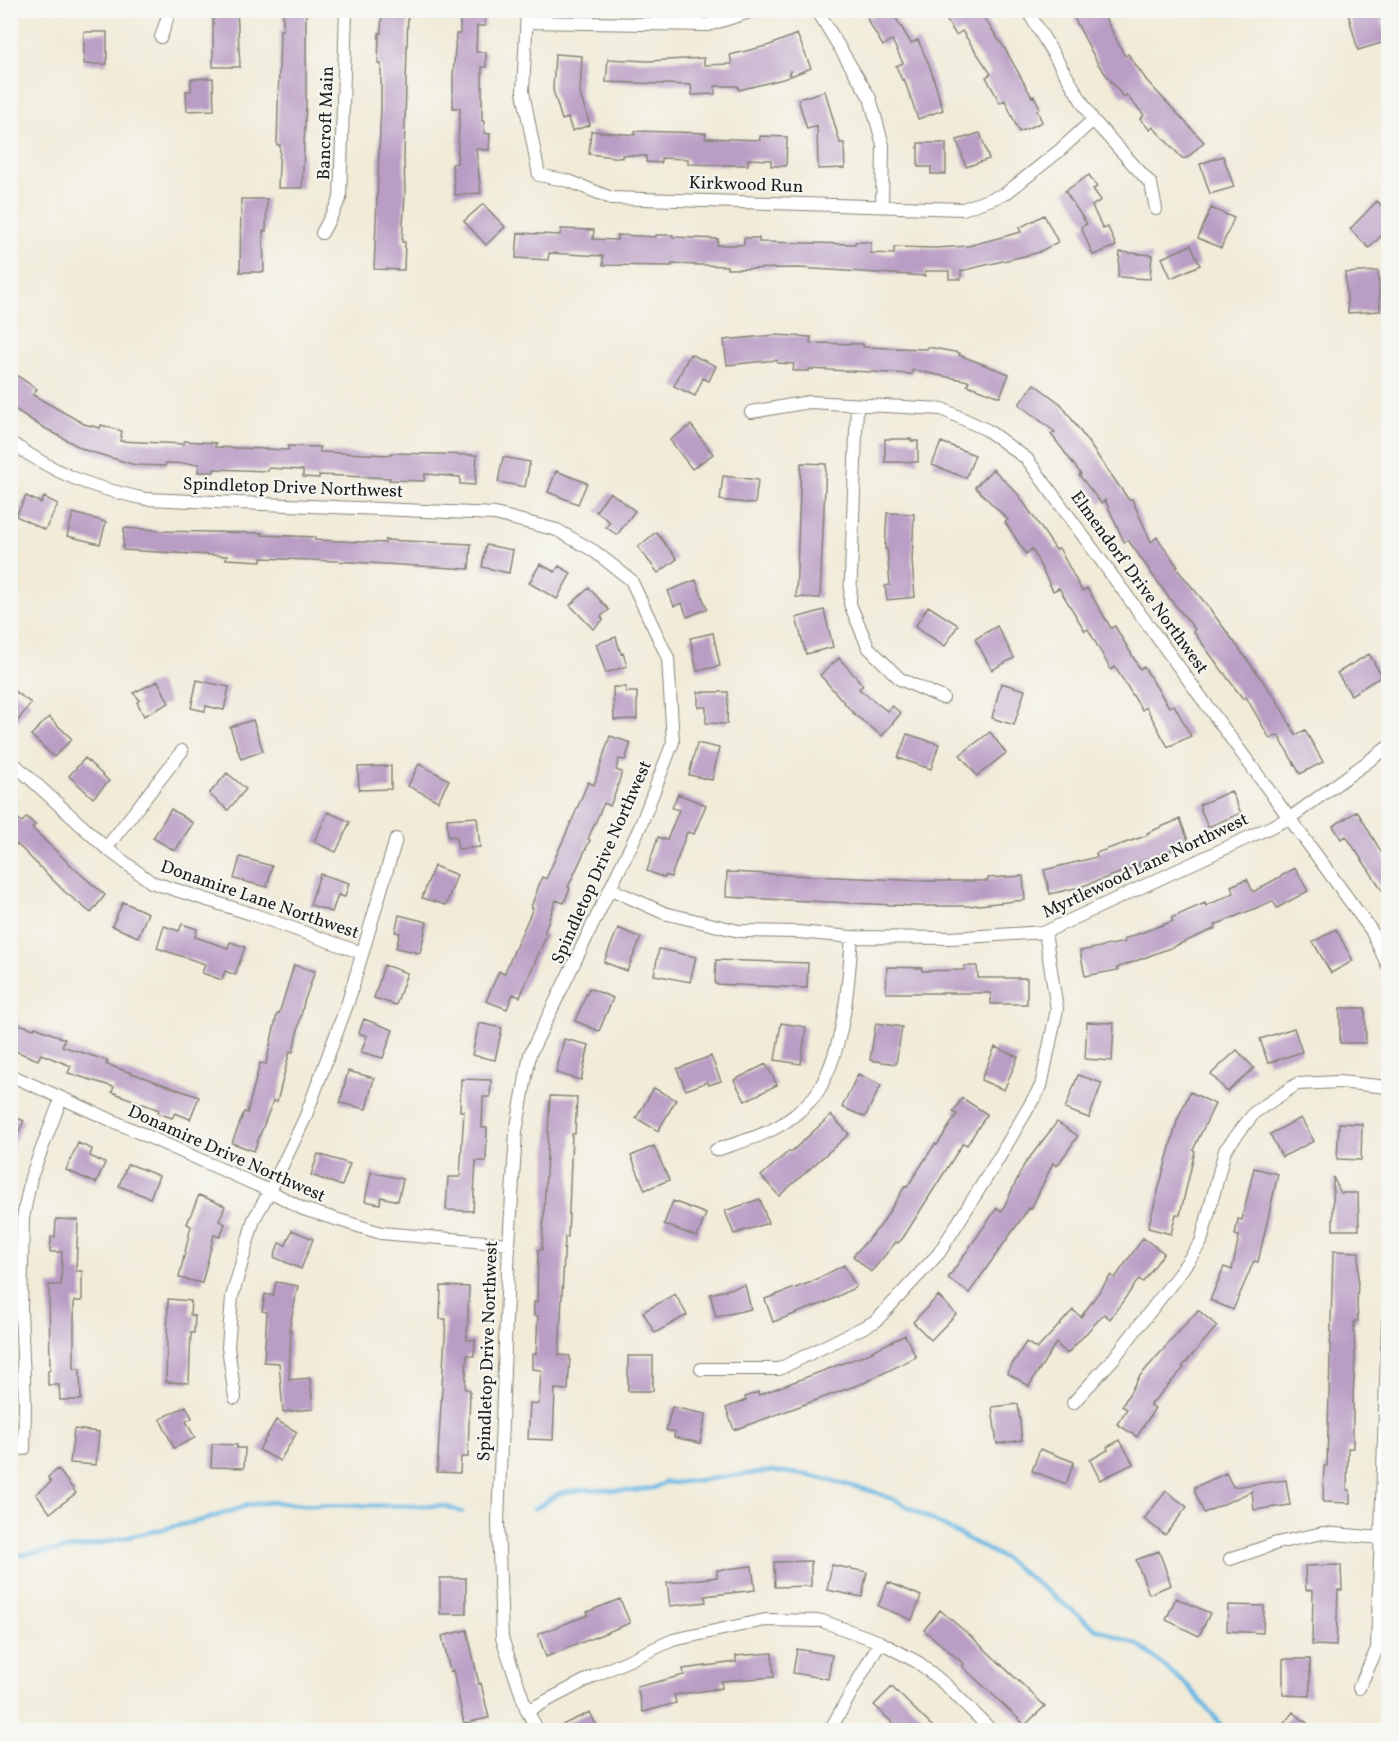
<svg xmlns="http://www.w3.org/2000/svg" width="1399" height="1741" font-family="Vollkorn,serif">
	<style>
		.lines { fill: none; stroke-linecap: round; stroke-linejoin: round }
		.stream { stroke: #68b6e2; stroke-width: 4.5 }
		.building { fill: #b99dc4 }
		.minor-casing { stroke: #86847a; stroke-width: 14 }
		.minor { stroke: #fff; stroke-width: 12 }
		.labels { text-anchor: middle; stroke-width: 4.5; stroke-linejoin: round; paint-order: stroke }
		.street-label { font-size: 18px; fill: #1c1c1c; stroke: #f6f6f2 }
	</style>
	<rect width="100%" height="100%" fill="#f6f6f2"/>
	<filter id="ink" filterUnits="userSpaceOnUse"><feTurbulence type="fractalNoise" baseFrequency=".0167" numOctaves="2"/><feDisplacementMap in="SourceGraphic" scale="12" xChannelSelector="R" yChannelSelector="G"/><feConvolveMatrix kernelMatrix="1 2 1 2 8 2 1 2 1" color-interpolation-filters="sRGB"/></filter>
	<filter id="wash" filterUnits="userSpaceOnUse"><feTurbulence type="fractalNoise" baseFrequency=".008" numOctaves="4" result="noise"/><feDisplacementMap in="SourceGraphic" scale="24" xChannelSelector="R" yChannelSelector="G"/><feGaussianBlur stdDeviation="1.35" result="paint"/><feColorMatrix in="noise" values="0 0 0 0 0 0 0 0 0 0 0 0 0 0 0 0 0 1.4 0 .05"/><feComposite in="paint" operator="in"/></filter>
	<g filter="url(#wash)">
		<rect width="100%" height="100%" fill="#f1ebd8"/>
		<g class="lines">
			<path class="stream" d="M534,1509L560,1493L587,1489L632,1491L654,1488L665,1482L675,1483L773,1471L808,1475L872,1491L897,1501L1005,1559L1095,1628L1140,1646L1187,1685L1226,1730
				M10,1556L84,1547L207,1519L249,1505L272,1502L303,1505L445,1506L462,1512"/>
		</g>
		<g id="blocks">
			<path class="building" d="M213,10H237L240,67H213Z
				M283,10H306V103L302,188H278L280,145H277L280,30H283Z
				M382,10H408L404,158L405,194L402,242H405L404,270L374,269L381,106V64H378L379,33H381Z
				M460,10H485V26H477L476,52H486V67H482V121H484V133L490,134L489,150L476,149L481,193L455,195L452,164L457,163L460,108H453V77L456,34H460Z
				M881,10H891L911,43L918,40L930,67L943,110L918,119L904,79L902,80L896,66L903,63L892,40L883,46L867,19Z
				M940,10H979L1005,49L1032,97L1034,96L1040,108L1037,110L1042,122L1019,132L1005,100L1000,103L986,77L991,74L962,31L956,35Z
				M1070,10H1101L1125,56L1128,54L1147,81L1204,142L1187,158H1182L1153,127L1150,130L1140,119L1144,115L1126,95L1123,97L1098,64Z
				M1347,10H1379L1388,41L1358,50Z
				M84,32H107V64H84Z
				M797,34L811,68L791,76L790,70L789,77L783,79L739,90L738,86H715V94L692,95L691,85L606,82L608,59L648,61L704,58V65L732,64L730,55L770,45Z
				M555,54L582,56L580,94L590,125L572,131L568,118L562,120L553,90Z
				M213,78L214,110L187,111L186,91H191V79Z
				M825,91L840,143H844L845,168L818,169L817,126L807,129L798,99Z
				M591,131L635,135V131L706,133L705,138L760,140V136L787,137L786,166H771V160L748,159V165H720L688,164V159L661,158V163L646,162V156L622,155V158L589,154Z
				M980,133L989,159L966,167L957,140Z
				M918,143H946V174H931V167H918Z
				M1223,156L1234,187L1210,194L1200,164Z
				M1089,175L1097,187L1093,189L1101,200L1092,206L1103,229L1108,227L1116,246L1093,255L1081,227L1087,224L1065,191Z
				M241,199H267L266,231H263L264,272H240Z
				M1377,201L1389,213V228L1369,248L1350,229Z
				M483,204L505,227L486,245L464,221Z
				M1211,208L1234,218L1221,248L1198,238Z
				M1044,215L1058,242L1037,253L961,271V279H949V271H925V276L799,268L727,269V266L672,264V266L603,265V256L549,253L548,260L516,258L518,233L560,235L561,229L594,230L593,239L617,240V235L656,237V235H673V237L718,239L717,245H744V238H759V242L855,244V242H871V253L894,254V247L936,248L968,246L1021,232L1019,228Z
				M1191,245L1200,265L1171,278L1162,258Z
				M1120,252L1152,255L1150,279L1118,277Z
				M1378,271L1380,311L1348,313L1345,273Z
				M776,335L811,337L810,343L863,344V347L927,349V347L960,353L959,355L1009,374L1000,397L967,385L969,381L912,370V374L809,369V371H793L794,364L777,363V360L727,365L724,340Z
				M690,354L716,366L709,381L703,378L695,396L674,386Z
				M10,371L37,389L33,395L84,424L100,428L101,425L122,431L120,441L184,444V441L216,443L215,447L288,450V446L320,447V452L390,455L391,453L477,455L475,485L460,484V477L425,474L424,481L389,480L390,478L319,475V478L303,477V470L268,468V471L214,469V472H198L199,464L166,463L165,466L135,465L85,450L39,425L10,406Z
				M1034,384L1061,404L1129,500L1132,499L1151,542L1157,537L1178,567L1176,568L1207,605L1276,699L1296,735L1305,730L1323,762L1300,774L1278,735L1270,739L1246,697L1243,699L1193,631L1195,629L1169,598L1128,540L1124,542L1105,500L1101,503L1079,475L1081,474L1051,434L1055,432L1019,404Z
				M691,425L713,454L692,469L670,440Z
				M885,439H911V441H918V462H885Z
				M941,442L975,455L966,478L932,465Z
				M503,457L530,462L525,487L498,482Z
				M801,463L826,464L820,598L796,597Z
				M993,469L1018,494L1056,550L1059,548L1082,591L1087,588L1111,628L1115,626L1140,669L1144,667L1169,707L1174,705L1191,736L1168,747L1146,707L1142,710L1115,667L1111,670L1088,629L1085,631L1059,588L1053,591L1032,549L1026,554L1005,522L1008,520L975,487Z
				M556,471L587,483L578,504L548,492Z
				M723,476L758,480L755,504L720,500Z
				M610,492L635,511L617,535L606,527L610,522L596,511Z
				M26,496L41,503L44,497L58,504L45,530L16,516Z
				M73,513L106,522L100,544L67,536Z
				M887,513L914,514L912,561L915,597L887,600L885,586L890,585L887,549H885Z
				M124,528L157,530V531L262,533V535L315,537V540L385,543V540L471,544L469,569L333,561L261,558V561L226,559L227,556L123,550Z
				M656,532L677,559L658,573L638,547Z
				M486,545L513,550L509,573L482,567Z
				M540,564L555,572L559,566L571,573L557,599L529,583Z
				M696,580L707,609L687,617L682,603L674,606L668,591Z
				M589,588L609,610L601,616L603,620L593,629L570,605Z
				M928,606L958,625L945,646L915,627Z
				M824,610L833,647L806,654L796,618Z
				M997,626L1014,658L992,670L975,639Z
				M713,633L720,666L697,671L690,638Z
				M616,637L621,654L623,653L627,666L606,673L596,644Z
				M1369,654L1382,676L1351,695L1337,673Z
				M839,658L863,685L859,689L887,711L892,706L901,713L882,736L856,716L820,675Z
				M197,680L229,687L224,710L206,706L205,711L191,708Z
				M158,681L169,703L144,716L137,702L140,700L133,693Z
				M1001,683L1025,690L1014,725L992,718Z
				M613,687H626V692H637V719L614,720Z
				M10,688L31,703L10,731Z
				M698,692H728L727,724L706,723V707H698Z
				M49,717L72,739L54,757L31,735Z
				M253,720L263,751L241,759L230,727Z
				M990,732L1006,753L977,776L960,755Z
				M907,734L939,744L931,769L898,758Z
				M610,736L631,743L625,760L619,759L616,770L622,772L615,794L610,806L604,803L588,839L590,840L568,887L570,888L564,903L556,900L544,933L547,934L520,997L513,994L507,1009L486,1001L499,971L504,974L533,908L531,907L542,877L546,879L576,811L588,782L594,785Z
				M697,743L719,748L712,780L689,775Z
				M85,758L109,781L93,798L69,776Z
				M419,764L449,780L438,801L408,786Z
				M391,766V789L359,790L358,767Z
				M227,773L246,789L228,810L209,794Z
				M1231,791L1241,813L1208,827L1199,805Z
				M678,794L706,805L694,834L687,832L671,877L666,875L665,878L647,871L658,837L667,840L679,810L672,808Z
				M171,809L193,823L175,851L153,838Z
				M1357,811L1389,865V900L1346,836L1341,839L1333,826Z
				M10,812L22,822L27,817L35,825L32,828L77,871L105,895L91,913L65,892L17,844L10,851Z
				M328,812L350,822L336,852L314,842Z
				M477,817L480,847L458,849L456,836L448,837L447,819Z
				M1180,819L1189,843L1139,863L1140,866L1080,887L1050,894L1044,870L1097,857L1096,853L1148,835L1147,833Z
				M240,857L272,866L267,887L234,879Z
				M434,866L457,875L446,905L422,898Z
				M1295,868L1308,891L1277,908L1273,901L1215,925L1216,928L1173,947L1117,968L1118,970L1085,976L1080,951L1125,942L1124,939L1173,921L1171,918L1205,903L1206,906L1234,893L1231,886L1247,879L1253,892Z
				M727,872L924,881H988V878L1023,876L1025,900L969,906H915L726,897Z
				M320,874L349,883L345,897L338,895L332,912L310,905Z
				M123,902L148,913L138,937L112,926Z
				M399,915L427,922L420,953L396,948L400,933L395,932Z
				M182,924L197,929L195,937L228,948L230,942L245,947L235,975L225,971L222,980L202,973L205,964L157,948L164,926L179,931Z
				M618,928L641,938L627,971L604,962Z
				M1336,929L1353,961L1331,973L1313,942Z
				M659,949L696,957L690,982L654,975Z
				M716,960L808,963L807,988L715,984Z
				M294,965L315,971L304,1002L293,1052L290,1051L277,1102L273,1101L254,1151L232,1143L244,1112L247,1113L260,1063L266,1064L277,1014H279Z
				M384,965L407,973L396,1005L374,998Z
				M964,966H977L978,978H1027V1004H991V993H886L887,967L922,968V971L964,970Z
				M589,988L613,998L599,1031L575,1021Z
				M1340,1008H1365L1366,1043H1340Z
				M364,1019L393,1030L383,1058L361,1052L367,1036L359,1033Z
				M10,1021L34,1029L35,1027L65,1039L62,1046L108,1061L106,1064L199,1097L190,1119L175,1113L172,1118L158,1113L159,1110L112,1092L114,1087L68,1073L71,1066L41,1054L38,1060L10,1049Z
				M1087,1022L1114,1023L1112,1061L1085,1059Z
				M479,1023L502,1028L495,1060L472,1055Z
				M781,1023L806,1027L801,1064L775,1060Z
				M876,1023L902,1027L896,1064L870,1060Z
				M1294,1028L1302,1052L1268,1063L1260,1039Z
				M564,1039L589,1045L581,1080L556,1073Z
				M995,1047L1018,1057L1004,1090L981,1080Z
				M1237,1050L1254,1068L1227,1092L1211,1074Z
				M711,1056L721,1081L709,1085L707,1082L686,1090L677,1069Z
				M766,1064L777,1085L745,1101L734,1080Z
				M348,1071L374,1078L366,1109L340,1103Z
				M858,1074L881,1085L865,1117L842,1107Z
				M1078,1075L1102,1083L1089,1118L1065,1109Z
				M461,1079L491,1080L490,1097H483L482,1128H487L486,1161H476L473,1211L446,1210L448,1177H460L464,1111H460Z
				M654,1088L676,1100L658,1131L636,1118Z
				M1190,1092L1215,1104L1193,1150L1195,1151L1180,1215L1176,1214L1171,1234L1148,1228L1177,1121Z
				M550,1096L577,1097L575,1134H572L568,1237H565L559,1355L570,1356L568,1390L555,1389L553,1440L528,1439L530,1403L539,1404L541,1370L532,1369V1354H536L538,1316H534V1302H537L538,1250H542Z
				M962,1098L987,1114L967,1145L963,1143L903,1238L898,1243L896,1242L871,1272L853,1256L881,1225L905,1186L907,1187L935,1144L937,1145L957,1114L953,1112Z
				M10,1115L24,1121L10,1151Z
				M831,1115L849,1134L779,1196L761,1176L789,1151L791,1152Z
				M1301,1118L1314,1141L1282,1157L1270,1134Z
				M1057,1122L1078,1136L1057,1166L1053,1163L1031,1209L1029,1208L969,1293L948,1278L997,1208L1002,1211L1024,1165Z
				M1339,1123L1362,1124L1361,1160L1337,1159Z
				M78,1143L92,1149L90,1156L105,1163L96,1183L66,1170Z
				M654,1146L669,1180L645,1190L631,1156Z
				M318,1154L350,1164L342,1186L311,1175Z
				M127,1165H132L159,1176L150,1198L119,1186Z
				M1254,1168L1278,1174L1258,1262L1254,1261L1233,1310L1210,1300L1224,1267L1232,1270L1239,1236L1235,1235L1238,1219L1242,1220Z
				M371,1172L403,1179L398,1201L381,1197L380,1204L365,1201Z
				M1333,1177L1341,1193H1358L1359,1230H1333Z
				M199,1195L225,1206L219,1221L225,1224L220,1237L214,1235L202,1283L179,1278L191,1226L187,1224Z
				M760,1199L768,1223L734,1234L725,1211Z
				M673,1201L706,1214L697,1237L664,1224Z
				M56,1219L78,1220L76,1271H82V1301H74V1369H80L81,1400H60L59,1385H48V1370H50L49,1285H61L62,1252H50L51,1237H55Z
				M292,1230L313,1239L301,1269L274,1257L279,1243L286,1245Z
				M1143,1238L1164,1253L1143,1282L1139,1279L1110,1319L1104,1314L1067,1354L1056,1343L1029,1386L1007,1373L1026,1342L1037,1349L1073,1310L1081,1317L1111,1275L1115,1278Z
				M1333,1251L1359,1252L1357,1305L1358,1321H1354L1355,1359L1353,1395V1448H1348L1347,1490H1350V1503L1323,1502L1324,1466H1327Z
				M844,1265L856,1287L827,1302L773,1322L765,1299L809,1283Z
				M276,1282L298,1286L289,1330H291L289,1380L310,1378L313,1409L283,1412L279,1363L264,1362L267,1312L262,1311L265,1294L273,1296Z
				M745,1285L751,1309L716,1317L710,1294Z
				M441,1286L469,1287L467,1340H475L474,1356L467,1355L465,1389L470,1390L468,1457H461L460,1473L437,1472L446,1319H440Z
				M675,1294L687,1315L655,1333L643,1312Z
				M938,1296L956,1314L931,1340L913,1322Z
				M168,1299L191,1301L190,1315L195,1316L194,1333H191L189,1383L166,1382Z
				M1198,1310L1217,1326L1182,1367L1184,1368L1150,1405L1155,1408L1137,1437L1117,1424L1127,1409L1122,1406L1139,1377Z
				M905,1335L916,1357L866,1382L734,1430L726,1408L746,1400L745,1397L758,1392L759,1395L873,1352L872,1351Z
				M628,1356H653V1391H628Z
				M1018,1404L1022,1440L997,1444L992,1407Z
				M186,1406L192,1418L186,1421L195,1438L174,1448L160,1419Z
				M672,1407L706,1414L700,1443L674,1437L675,1432L666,1430Z
				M276,1420L297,1432L280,1461L259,1450Z
				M74,1429L99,1432L96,1465L70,1463Z
				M1120,1440L1133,1464L1100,1480L1090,1460L1108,1450L1107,1447Z
				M212,1444L237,1445V1448H245L244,1468L211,1467Z
				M1040,1449L1074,1462L1066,1484L1032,1471Z
				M58,1469L76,1493L50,1513L36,1494L51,1482L48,1477Z
				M1226,1473L1233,1487L1286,1480L1290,1505L1254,1510L1252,1491L1204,1513L1195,1492V1487Z
				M1166,1491L1187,1507L1165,1535L1144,1519Z
				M1159,1551L1171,1585L1149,1594L1136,1560Z
				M811,1561V1586L775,1587L774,1562Z
				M832,1565L867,1572L862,1597L827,1590Z
				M1341,1565L1342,1590H1338L1336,1646L1312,1645L1313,1590H1306L1305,1566Z
				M752,1566L755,1590L705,1596L706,1602L670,1606L667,1583L717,1577V1570Z
				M440,1578H466V1614H440Z
				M888,1582L921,1596L912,1620L878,1606Z
				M1176,1598L1210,1613L1199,1636L1166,1620Z
				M620,1599L630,1623L546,1657L538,1634L588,1615L587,1612Z
				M1228,1605L1264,1606L1263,1633L1227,1631Z
				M940,1610L974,1639L1045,1706L1025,1725L962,1666L964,1664L924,1630Z
				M467,1630L479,1684L481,1683L489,1718L464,1723L453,1670L450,1671L442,1636Z
				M797,1649L832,1655L828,1679L793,1673Z
				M772,1653L774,1677L721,1681L722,1688L674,1695L676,1703L643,1712L637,1687L684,1675L683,1669L736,1662V1656Z
				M1283,1659H1310V1696L1283,1695Z
				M892,1687L937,1731H901L874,1705Z
				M590,1712L599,1731H549Z
				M1293,1712L1317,1731H1278Z"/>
		</g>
	</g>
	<g filter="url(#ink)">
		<use href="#blocks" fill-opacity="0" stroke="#86847a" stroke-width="1.5"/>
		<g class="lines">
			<defs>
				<path id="minor" d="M527,10L523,92L539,175L569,181L611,198L963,209L1005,194L1059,151L1093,120
					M817,10L870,98L883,145L882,206
					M1027,10L1093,120L1151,184L1156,209
					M527,22L708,25L756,10
					M161,37L170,10
					M322,233L340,199L346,10
					M857,405L850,604L868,647L900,679L943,698
					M751,412L809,402L942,409L987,430L1027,459L1371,930L1388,966
					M10,442C58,475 89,487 146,499L495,514L557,530L594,551L631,580L668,658L673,742L640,827L530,1054L516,1132L509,1244L498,1522L502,1638L527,1711L538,1730
					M10,760L106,848L151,882L255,915L362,953
					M106,848L182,751
					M611,889L664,913L739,931L798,932L852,937L951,938L1045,932L1290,818L1388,747
					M10,1075L270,1191L303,1209L381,1233L509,1244
					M716,1150C740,1142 768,1135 788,1120C796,1115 816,1097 820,1088C845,1043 848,987 852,937
					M701,1369H779L876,1321L939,1253L1000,1156L1041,1086L1057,1009L1045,932
					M235,1398L228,1347L232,1297L254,1219L270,1191L305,1118L348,1002L396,839
					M1073,1403L1114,1358L1179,1274L1201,1242L1225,1150L1255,1112L1297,1084L1339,1082L1388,1087
					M24,1449L25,1403L21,1311L23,1218L31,1177L61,1099
					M1230,1559L1277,1543L1323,1533L1381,1538
					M1359,1688L1377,1649L1388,1321
					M527,1711L594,1676L673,1640L765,1620L822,1621L880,1642L919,1663L947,1686L991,1730
					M830,1730L880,1642"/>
			</defs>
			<use href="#minor" class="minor-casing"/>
			<use href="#minor" class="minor"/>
		</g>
	</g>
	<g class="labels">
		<g class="street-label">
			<text transform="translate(325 123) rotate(-88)" y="6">Bancroft Main</text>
			<text transform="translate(746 184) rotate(2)" y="6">Kirkwood Run</text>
			<text transform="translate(293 487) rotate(2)" y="6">Spindletop Drive Northwest</text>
			<text transform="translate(1140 582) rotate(54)" y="6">Elmendorf Drive Northwest</text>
			<text transform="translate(601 862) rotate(-66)" y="6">Spindletop Drive Northwest</text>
			<text transform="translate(1145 865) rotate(-25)" y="6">Myrtlewood Lane Northwest</text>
			<text transform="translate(260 899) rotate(19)" y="6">Donamire Lane Northwest</text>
			<text transform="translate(227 1153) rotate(24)" y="6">Donamire Drive Northwest</text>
			<text transform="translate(487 1351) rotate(-88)" y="6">Spindletop Drive Northwest</text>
		</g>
	</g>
	<rect width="1399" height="1741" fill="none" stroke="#f6f6f2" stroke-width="36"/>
</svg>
